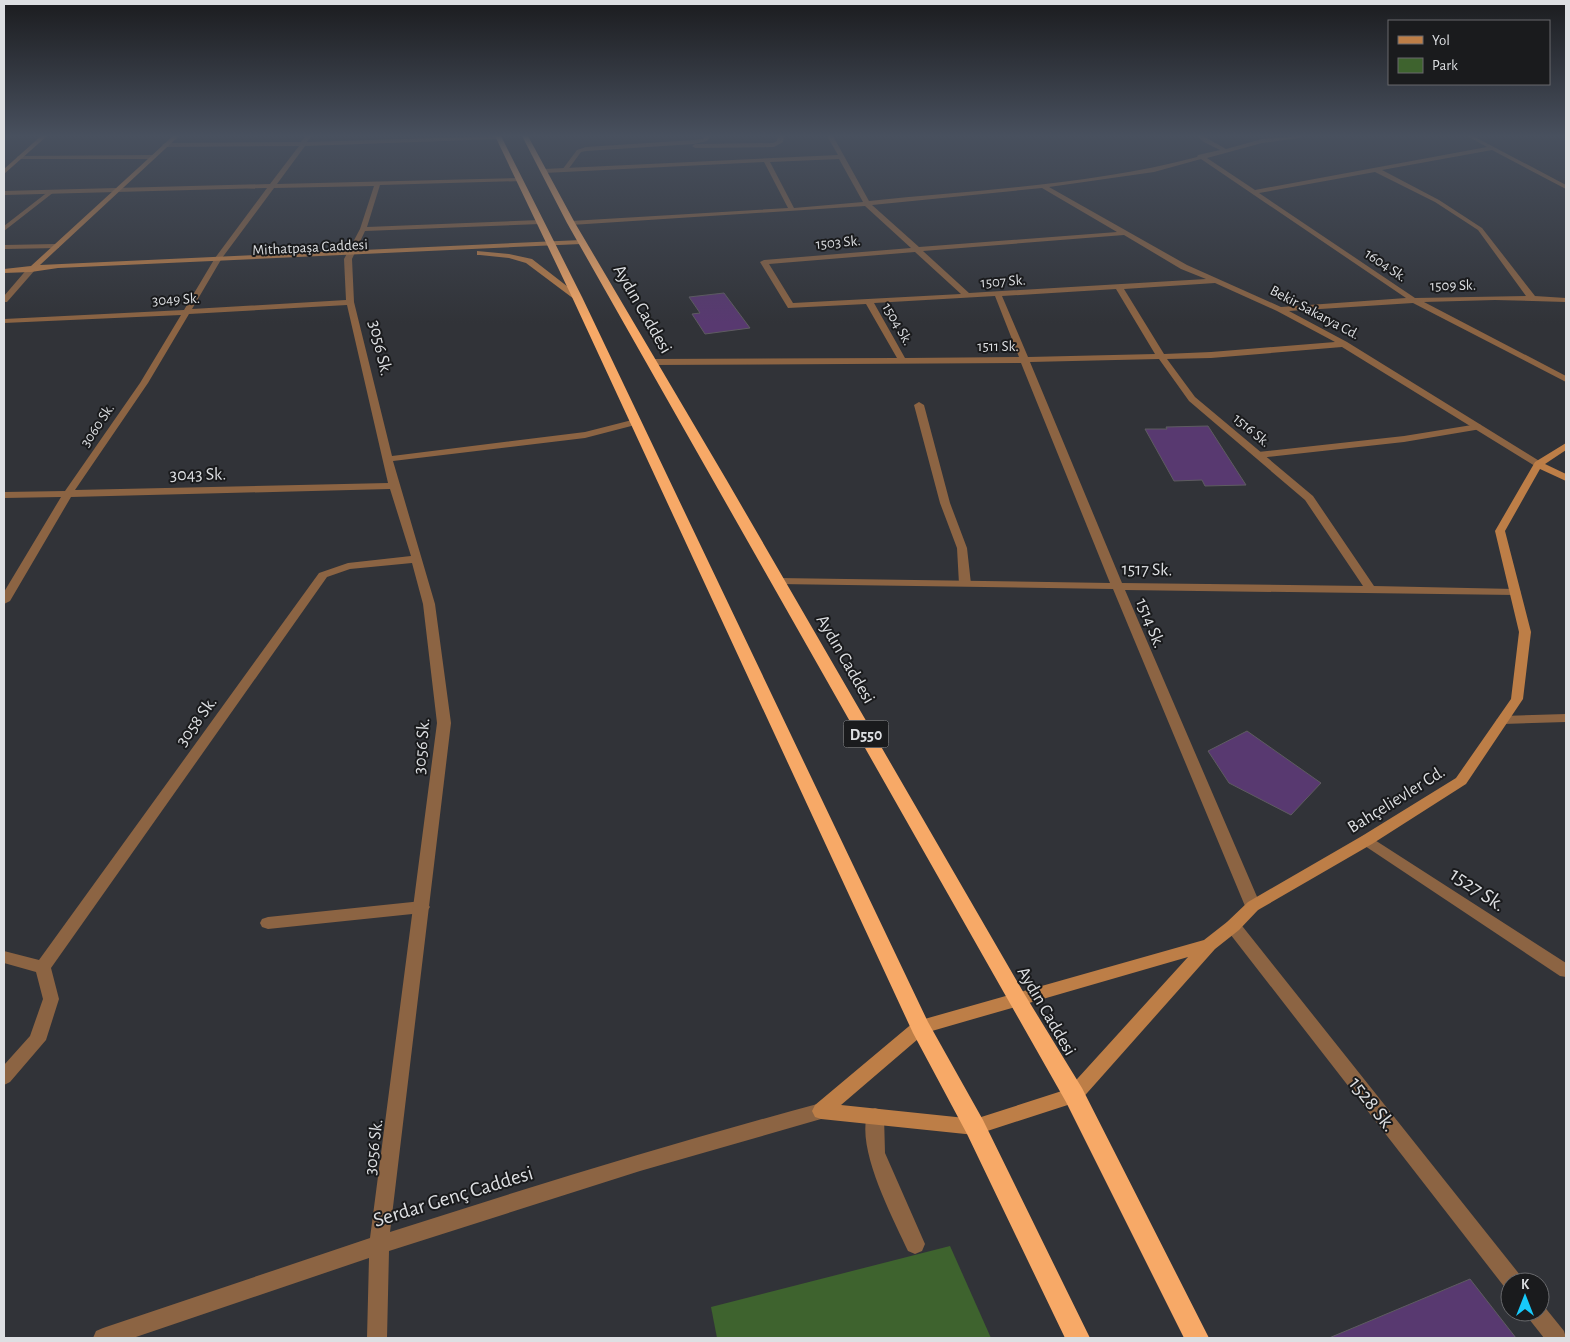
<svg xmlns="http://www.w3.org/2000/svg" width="1570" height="1342" font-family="'Alegreya Sans',sans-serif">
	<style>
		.green { fill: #3e632e }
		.building { fill: #583970; stroke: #5e5c61 }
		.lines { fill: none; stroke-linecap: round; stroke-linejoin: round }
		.lane { fill: #8c6443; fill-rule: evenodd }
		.street { fill: #8c6443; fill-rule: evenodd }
		.secondary { fill: #bd7e47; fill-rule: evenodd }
		.highway { fill: #f7a967; fill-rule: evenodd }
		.labels { text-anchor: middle; stroke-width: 4; stroke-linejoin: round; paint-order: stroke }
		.far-street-label { font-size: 15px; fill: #dddfe2; stroke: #1a1b1d }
		.shield { fill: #1a1b1d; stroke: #a2a4a7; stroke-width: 1 }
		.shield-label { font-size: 16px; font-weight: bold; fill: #dddfe2 }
		.street-label { font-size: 18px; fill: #dddfe2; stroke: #1a1b1d }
		.near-street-label { font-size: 21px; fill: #dddfe2; stroke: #1a1b1d }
	</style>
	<rect width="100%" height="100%" fill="#313338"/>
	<path class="green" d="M950,1246L991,1338H717L711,1307Z"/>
	<path class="building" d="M724,293L750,328L705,334L692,314L700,313L689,297Z
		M1208,426L1246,485L1205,486L1202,480L1174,481L1145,429H1167L1166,427Z
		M1247,731L1321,783L1291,815L1229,783L1208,751Z
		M1470,1279L1516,1338H1329Z"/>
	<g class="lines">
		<path class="lane" d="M705,136H711L707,141L694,144L586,151L581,152L567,171L562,170L577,150L586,147L694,140L703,139Z
			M778,136H784L783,142L774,147L695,148L692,146L695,144L773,143L777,141Z
			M49,191L54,192L4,231V226Z
			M56,244H59V248L4,249V245Z
			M919,402L924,405L950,503L967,548L971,584L969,586H961L959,584L957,548L940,503L914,405Z
			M1478,424L1481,425V429L1404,442L1258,458L1253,455L1258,452L1404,436Z
			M1566,714V722L1503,724L1496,720L1503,716Z
			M422,901L427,903L430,907L427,911L422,913L268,929L262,927L260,923L262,919L268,917Z
			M875,1108L881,1110L884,1116L885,1153L925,1244L922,1251L915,1254L908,1251C893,1218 853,1144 869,1110Z"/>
		<path class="street" d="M306,136H312L307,142L501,136L499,139L305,146L277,184L520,178L523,180L522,181L380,185L367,227L540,220L543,222L540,224L365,231L352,259L354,302L392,456L585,432L636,419L641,422L639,424L585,438L393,461L435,604L451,723L390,1232C533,1186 676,1142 821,1103L827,1105L830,1111L827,1117L821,1119L640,1171L389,1251L387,1338H367L369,1258L133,1338H93L96,1331L103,1328L370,1238L437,723L423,604L412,563L350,569L327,577L51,968L59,999L46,1040L10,1082L4,1085V1065L30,1036L43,999L36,972L4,963V951L39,960L319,573L348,563L411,556L390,489L71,497L10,601L4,604V592L61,497L4,498V492L65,491L140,383L181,315L4,323V319L184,310L215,258L267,188L4,195V191L270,184L299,146L165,147L162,145L165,143L301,142ZM374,186L360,229L344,259L346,300L192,309L222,258L274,188ZM347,305L388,483L75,490L148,383L189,314Z
			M827,136H833L869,201C978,190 1091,185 1197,157L1198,155L1220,150L1204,142L1197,136H1203L1226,149L1262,139L1302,136L1299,138L1262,143L1207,158L1255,190L1487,147L1467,136H1473L1566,185V189L1564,188L1492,150L1382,170L1439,200L1482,228L1535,296L1566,298V302L1495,300L1424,302L1566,376V382L1413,303L1289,311L1347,342L1541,462V466H1535L1342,347L1211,358L1167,359L1195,397L1313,496L1374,586L1515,589L1521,592L1515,595L1125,590L1261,906L1258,910L1253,912L1248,910L1245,906L1113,589L778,584L772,581L778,578L1110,583L1021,363L651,365L647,362L651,359L897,358L866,304L788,308L760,262L764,260L911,248L865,206L571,225L568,223L571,221L788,208L764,162L544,173L541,171L544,169L838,155ZM839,159L863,202L794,208L770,162ZM1201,159L1406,298L1281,307L1187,265L1049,187L1154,172ZM1375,172L1435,202L1478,230L1526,296L1415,298L1259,193ZM1042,188L1117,232L919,247L872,205ZM1124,235L1181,269L1206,279L969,293L923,251ZM915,252L961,294L793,303L769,264ZM1215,283L1277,311L1335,342L1211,352L1164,354L1124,289ZM1116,289L1155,354L1028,357L1002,296ZM995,296L1019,357L905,358L874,303ZM1159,359L1189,401L1305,500L1363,586L1122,583L1030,362Z
			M18,156L153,155L156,157L153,159H16Z
			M28,268L35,270L7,302H4V296Z
			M1367,835L1566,963V977L1560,976L1362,844L1360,840L1362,836Z
			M1233,920L1239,922L1520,1275L1523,1282H1510V1291L1506,1289L1227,930L1225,926L1227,922Z
			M1540,1303L1543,1305L1564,1331L1566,1338H1544L1529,1319L1526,1312H1540Z"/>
		<path class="secondary" d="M41,136H47L4,174V169Z
			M173,136H179L40,265L581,240L585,242L581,244L58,268L31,272L4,273V269L31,266Z
			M477,251L509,254L532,259L581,297L574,299L526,263L509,258L480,255H477Z
			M1566,443V450L1545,464L1566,474V481L1540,469L1505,531L1531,632L1523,699L1466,784L1372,844L1258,910L1239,930L1215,949L1080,1101L975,1135L821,1119L815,1117L812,1111L815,1105L914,1022L1204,940L1227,922L1248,902L1362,836L1456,778L1511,699L1519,632L1495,531L1535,462ZM1188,957L1068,1089L975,1119L841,1105L925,1033Z"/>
		<path class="highway" d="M495,136H501L582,297L928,1022L983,1120L1090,1338H1065L967,1134L913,1033L572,297Z
			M522,136H528L575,223L726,479L1025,995L1082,1088L1209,1338H1184L1066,1102L567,223Z"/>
	</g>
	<linearGradient id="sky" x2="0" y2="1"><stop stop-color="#1b1c1f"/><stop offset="0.42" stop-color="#48505e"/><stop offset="1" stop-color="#48505e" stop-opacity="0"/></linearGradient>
	<rect width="1570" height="323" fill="url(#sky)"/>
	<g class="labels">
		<g class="far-street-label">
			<text transform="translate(838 242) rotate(-5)" y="5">1503 Sk.</text>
			<text transform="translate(310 247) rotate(-3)" y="5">Mithatpaşa Caddesi</text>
			<text transform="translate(1386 265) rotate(34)" y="5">1604 Sk.</text>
			<text transform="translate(1003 281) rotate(-4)" y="5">1507 Sk.</text>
			<text transform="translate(1453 285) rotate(-1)" y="5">1509 Sk.</text>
			<text transform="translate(176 299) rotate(-3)" y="5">3049 Sk.</text>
			<text transform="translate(1315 312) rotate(28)" y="5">Bekir Sakarya Cd.</text>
			<text transform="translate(898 324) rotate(60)" y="5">1504 Sk.</text>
			<text x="998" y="351">1511 Sk.</text>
			<text transform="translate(97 425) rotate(-56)" y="5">3060 Sk.</text>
			<text transform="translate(1252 430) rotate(40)" y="5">1516 Sk.</text>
		</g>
		<rect class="shield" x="843.5" y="720.5" width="45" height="27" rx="4"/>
		<g class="shield-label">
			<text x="866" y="740">D550</text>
		</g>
		<g class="street-label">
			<text transform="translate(643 309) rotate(60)" y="6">Aydın Caddesi</text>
			<text transform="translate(381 348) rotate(77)" y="6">3056 Sk.</text>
			<text transform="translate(198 474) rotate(-1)" y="6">3043 Sk.</text>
			<text transform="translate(1147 569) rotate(1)" y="6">1517 Sk.</text>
			<text transform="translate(1151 623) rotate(68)" y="6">1514 Sk.</text>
			<text transform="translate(846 659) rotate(60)" y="6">Aydın Caddesi</text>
			<text transform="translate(196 721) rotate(-54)" y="6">3058 Sk.</text>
			<text transform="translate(421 746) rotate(-85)" y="6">3056 Sk.</text>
			<text transform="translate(1396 799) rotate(-32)" y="6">Bahçelievler Cd.</text>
			<text transform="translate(1047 1011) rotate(60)" y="6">Aydın Caddesi</text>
			<text transform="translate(373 1147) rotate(-83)" y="6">3056 Sk.</text>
		</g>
		<g class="near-street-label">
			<text transform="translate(1478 889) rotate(34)" y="7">1527 Sk.</text>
			<text transform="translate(1373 1104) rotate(52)" y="7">1528 Sk.</text>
			<text transform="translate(453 1196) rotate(-17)" y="7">Serdar Genç Caddesi</text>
		</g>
	</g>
	<rect width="1570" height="1342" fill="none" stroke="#dddfe2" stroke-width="10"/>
	<rect x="1388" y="20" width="162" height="65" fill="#1a1b1d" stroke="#68696c"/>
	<rect x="1398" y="36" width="25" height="8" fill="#bd7e47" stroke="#68696c"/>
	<text x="1432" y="45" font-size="15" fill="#dddfe2">Yol</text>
	<rect x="1398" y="58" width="25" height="15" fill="#3e632e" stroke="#68696c"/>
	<text x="1432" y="70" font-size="15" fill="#dddfe2">Park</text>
	<g transform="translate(1525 1297)"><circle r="24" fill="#1a1b1d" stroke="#68696c"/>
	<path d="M0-4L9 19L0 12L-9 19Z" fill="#17cafb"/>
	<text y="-8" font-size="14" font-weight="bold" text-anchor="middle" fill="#dddfe2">K</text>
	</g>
</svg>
